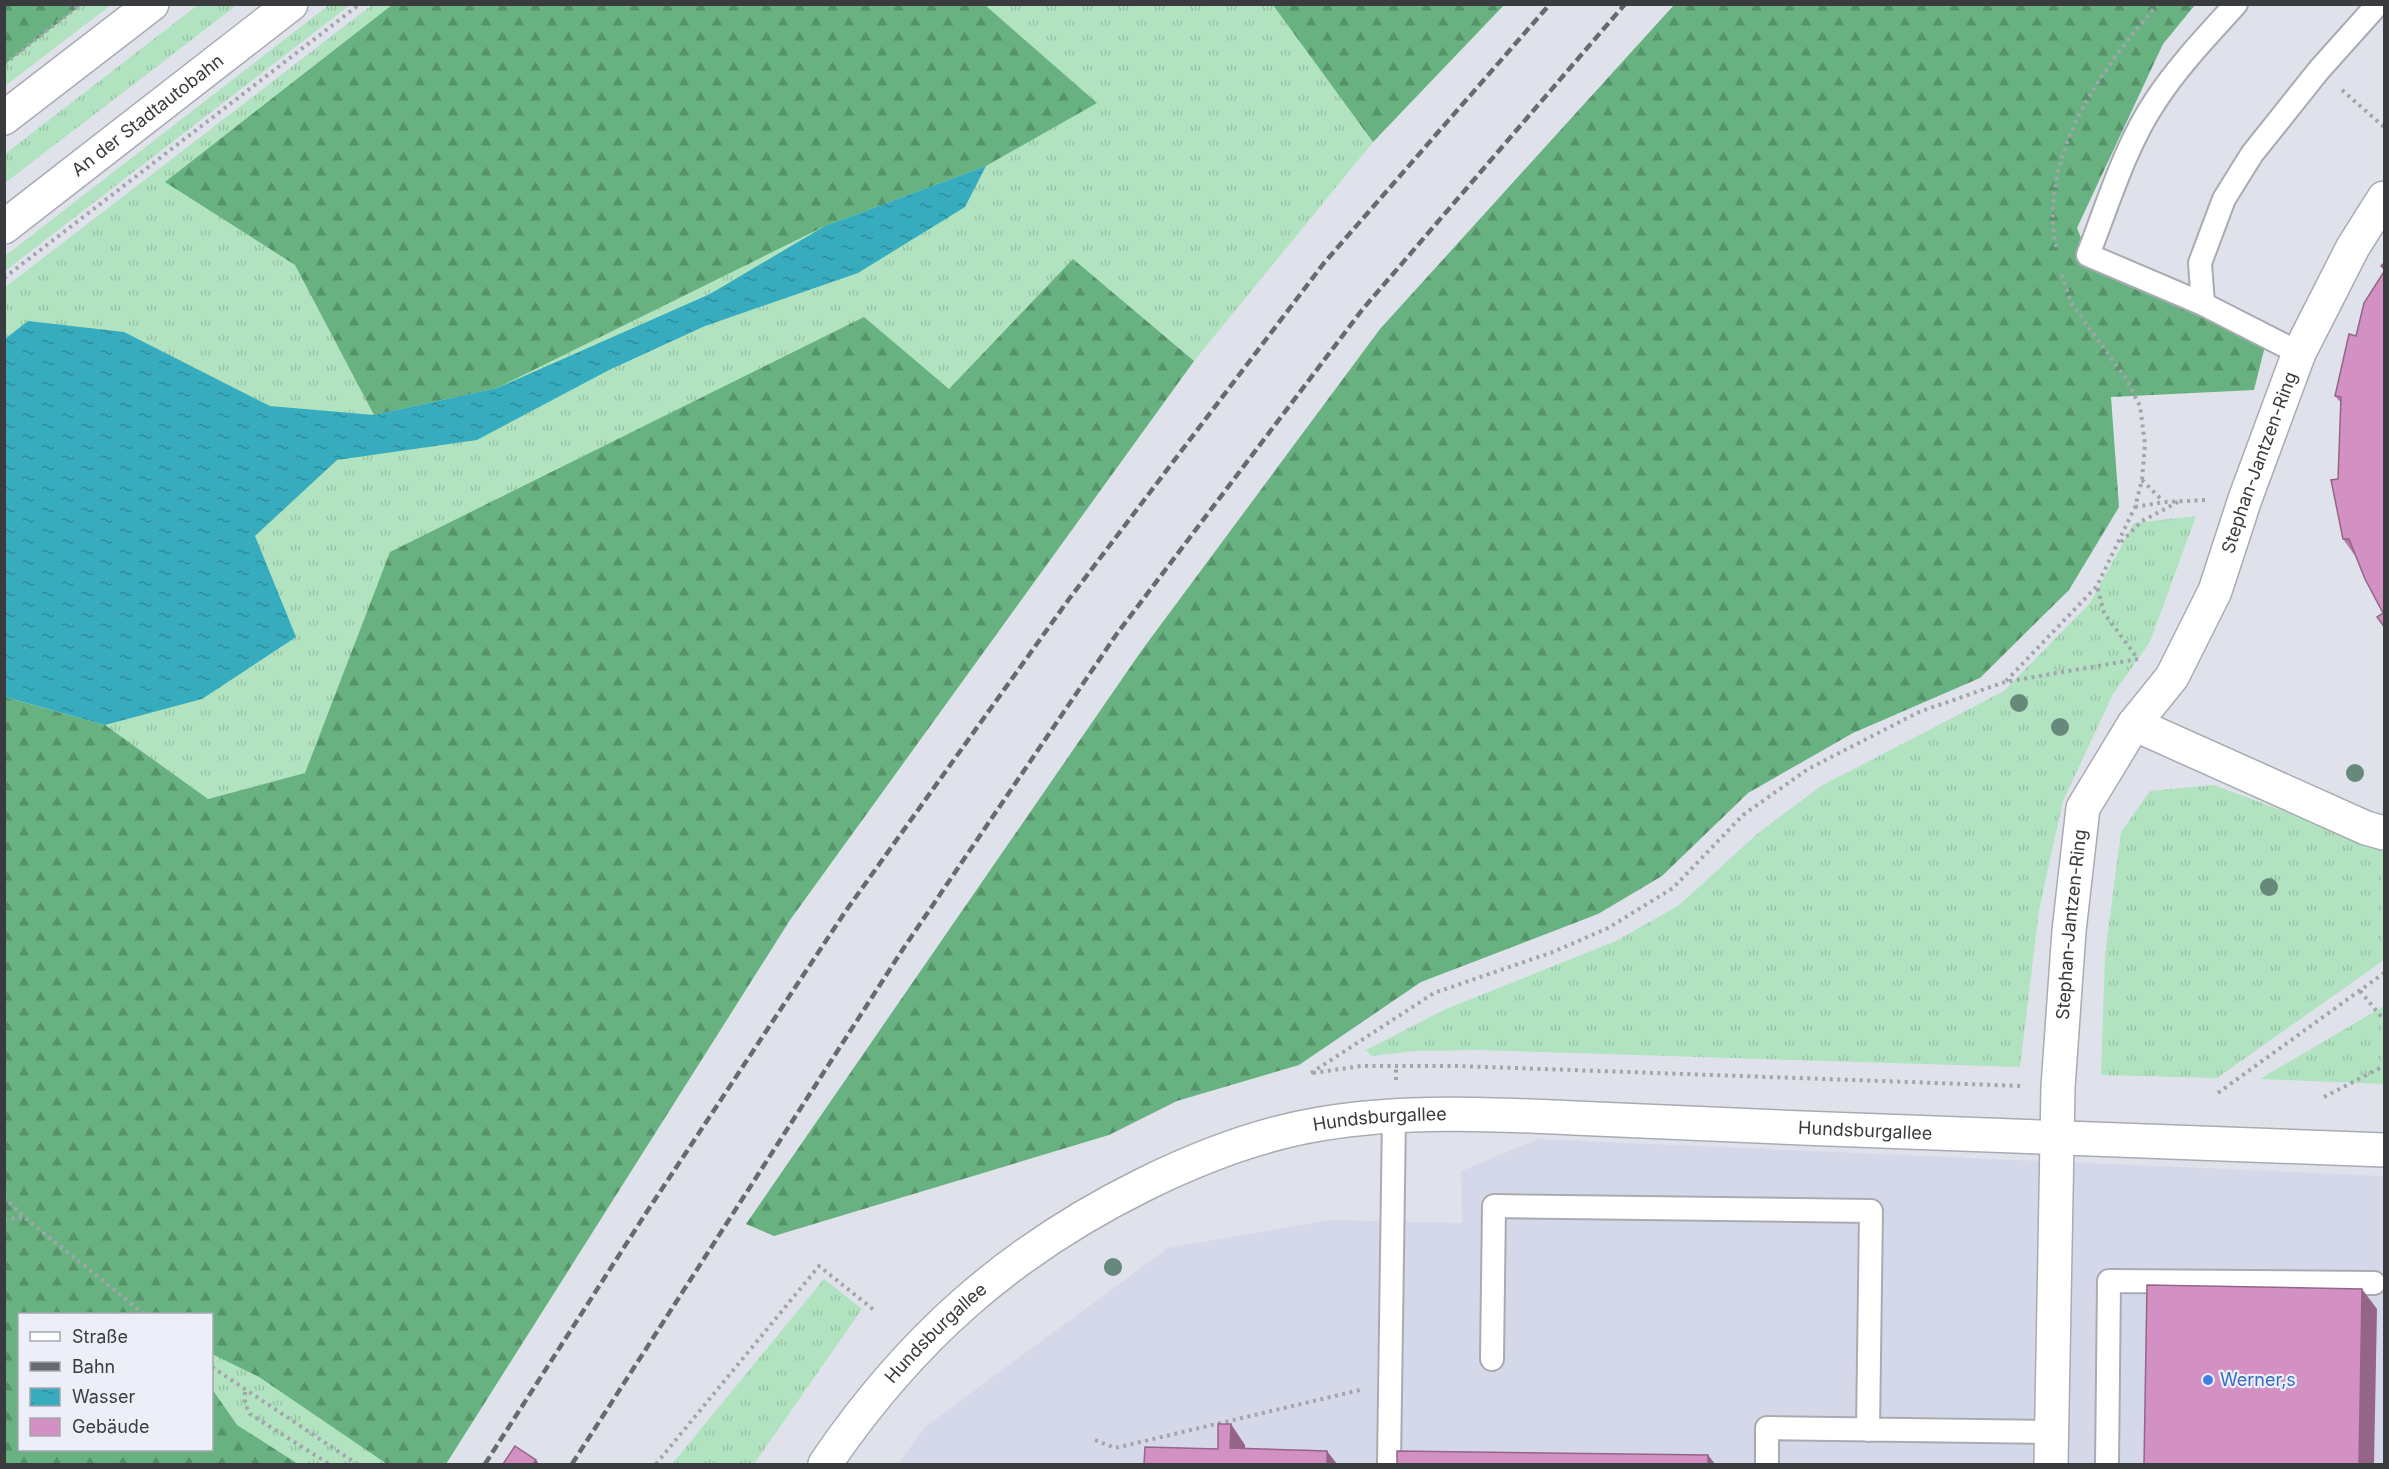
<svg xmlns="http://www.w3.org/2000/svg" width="2389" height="1469" font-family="Inter,sans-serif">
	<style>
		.built { fill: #d5d8e8 }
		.grass { fill: url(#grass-tufts); fill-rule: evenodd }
		.forest { fill: url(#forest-firs) }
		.water { fill: url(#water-ripples) }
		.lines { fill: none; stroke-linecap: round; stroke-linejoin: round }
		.service-casing { stroke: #a9abb3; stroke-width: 26 }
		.minor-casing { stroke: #a9abb3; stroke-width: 36 }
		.tertiary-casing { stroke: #a9abb3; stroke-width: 36 }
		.trunk-casing { stroke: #a9abb3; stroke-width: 36 }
		.path { stroke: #a3a5ac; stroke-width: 4; stroke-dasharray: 3 4.5; stroke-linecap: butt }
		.service { stroke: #fff; stroke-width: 22 }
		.minor { stroke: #fff; stroke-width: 33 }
		.tertiary { stroke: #fff; stroke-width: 33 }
		.trunk { stroke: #fff; stroke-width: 33 }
		.rail { stroke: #696a6f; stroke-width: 4.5; stroke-dasharray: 9 4.5; stroke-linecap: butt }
		.tree { fill: #66897c }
		.wall { fill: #b57ca8 }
		.shaded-wall { fill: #946588 }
		.building { fill: #d390c3; stroke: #946588; stroke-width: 1.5 }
		.shop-dot { fill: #3f7fe0; stroke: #edeff8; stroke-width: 2 }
		.labels { text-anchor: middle; stroke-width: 4.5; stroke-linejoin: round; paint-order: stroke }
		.street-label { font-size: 18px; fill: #3a3b3f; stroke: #edeff8 }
		.shop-label { font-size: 18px; fill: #366cbe; stroke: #edeff8; text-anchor: start }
	</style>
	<defs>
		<pattern id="grass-tufts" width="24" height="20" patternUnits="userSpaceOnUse" patternTransform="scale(1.5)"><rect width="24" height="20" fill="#b1e3c0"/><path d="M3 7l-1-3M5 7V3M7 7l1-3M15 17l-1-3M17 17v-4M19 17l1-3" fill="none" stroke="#99c4a6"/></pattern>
		<pattern id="forest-firs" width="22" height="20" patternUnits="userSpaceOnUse" patternTransform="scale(1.5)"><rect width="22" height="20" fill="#67b280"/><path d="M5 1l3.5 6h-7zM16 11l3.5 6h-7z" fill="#56926a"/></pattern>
		<pattern id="water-ripples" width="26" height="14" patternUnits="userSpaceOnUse" patternTransform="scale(1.5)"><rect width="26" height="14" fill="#37acbe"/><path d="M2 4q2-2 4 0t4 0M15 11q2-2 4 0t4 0" fill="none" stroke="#2f8d9c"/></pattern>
	</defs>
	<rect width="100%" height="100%" fill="#e0e2eb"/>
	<path class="built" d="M1538,1139L2384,1176V1464H898L926,1426L1168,1248L1330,1220L1462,1223L1461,1171Z"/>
	<path class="grass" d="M199,4L237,5L5,183V154Z
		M330,4L350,5L5,271V256Z
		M81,5H111L5,86L4,64Z
		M372,5H1504L1373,142L1194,361L790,920L446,1464H5L4,288ZM20,1314H212V1450H20Z
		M2196,516L2150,642L2113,694L2063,801L2039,910L2020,1067L1479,1050L1414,1051L1371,1056L1366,1050L1446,1009L1616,941L1678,906L1757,834L1821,786L2004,691L2090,603L2134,523Z
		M2214,785L2384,849V960L2217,1078L2101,1075L2105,955L2121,832L2150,791Z
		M2384,1006V1084L2260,1079Z
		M824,1279L862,1309L754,1464H672Z"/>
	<path class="forest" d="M5,4H81V5L5,64Z
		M392,5H985L1097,103L986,166L825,226L497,388L374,415L295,265L165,182Z
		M1273,5H1504L1373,142Z
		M1674,5H2195L2163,44L2077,228L2088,255L2267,338L2254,390L2111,397L2119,507L2069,590L1980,678L1853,733L1748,793L1662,876L1598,914L1421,982L1299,1065L1177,1101L1109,1135L774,1236L746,1224L1142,650L1380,329Z
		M1073,259L1194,361L790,920L446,1464H387L259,1377L212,1354V1314H20V1450H212V1389L237,1425L298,1464H5L4,697L105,725L208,799L305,773L390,552L864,317L949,389Z"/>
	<path class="water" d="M986,166L965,207L858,273L705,326L609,370L477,440L337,460L255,536L296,637L202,699L105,725L5,697V339L28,321L124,332L270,406L374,415L497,388L710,294L825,226Z"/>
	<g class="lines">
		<defs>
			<path id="service" d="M2236,4C2208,35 2179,65 2156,100C2125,146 2108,204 2088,255L2203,304L2299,353
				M2203,304L2200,263L2224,199L2252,154L2319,70L2378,4
				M1492,1359L1494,1206L1871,1211L1868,1430
				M1389,1464L1394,1116
				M1767,1464V1428L2051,1432
				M2107,1464L2109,1281L2374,1283"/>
			<g id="minor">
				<path d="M2134,724L2366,828L2384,833"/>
				<path id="s1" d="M2051,1464L2058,1087L2069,931L2083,808L2134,724L2172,677L2215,591L2245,499L2299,353L2353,247L2384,198"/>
			</g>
			<g id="tertiary">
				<path id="s2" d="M825,1464C910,1339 1009,1251 1145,1184C1200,1157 1260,1134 1320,1124C1403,1110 1490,1114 1574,1118C1650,1121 1726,1125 1802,1128C1996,1137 2190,1144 2384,1150"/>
			</g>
			<g id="trunk">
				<path d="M4,118L152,4"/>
				<path id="s3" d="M4,227L291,4"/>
			</g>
		</defs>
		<use href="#service" class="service-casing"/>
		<use href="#minor" class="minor-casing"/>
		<use href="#tertiary" class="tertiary-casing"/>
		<use href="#trunk" class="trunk-casing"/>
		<path class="path" d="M4,64L81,4
			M2342,90L2384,127
			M2056,247C2038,156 2101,69 2158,4
			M4,278L360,4
			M2142,480L2163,501
			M2135,507L2164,502L2206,500
			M2121,542L2142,521L2178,502
			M2006,681L2097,586L2135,507L2142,480L2145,444L2140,406L2125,377L2071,303L2062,275
			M2360,991L2384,1020
			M1311,1073L1434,993L1553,952L1608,928L1673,888L1743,815L1808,769L1919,712L2005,682L2138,659L2104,613L2097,586
			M1313,1073L1361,1066H1459L2022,1086
			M1396,1080V1065
			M2218,1093L2384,973
			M2324,1097L2384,1066
			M4,1197L24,1217L144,1314
			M4,1220L24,1217
			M212,1367L357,1464
			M245,1392V1404L250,1414L329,1464
			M1095,1440L1115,1448L1360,1390
			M656,1464L819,1266L874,1310"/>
		<use href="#service" class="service"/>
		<use href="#minor" class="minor"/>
		<use href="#tertiary" class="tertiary"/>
		<use href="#trunk" class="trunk"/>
		<path class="rail" d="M485,1464L648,1210L845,912L1069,599L1324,263L1550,4
			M572,1464L903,949L1116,635L1362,310L1625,4"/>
	</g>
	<g class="tree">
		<circle cx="2019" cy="703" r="9"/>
		<circle cx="2060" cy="727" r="9"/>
		<circle cx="2355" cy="773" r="9"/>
		<circle cx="2269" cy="887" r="9"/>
		<circle cx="1113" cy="1267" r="9"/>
	</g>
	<path class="wall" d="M2385,262L2383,613L2358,560L2343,539L2338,479L2341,403L2335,396L2356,336L2384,271L2381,266Z"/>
	<path class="shaded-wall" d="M2362,1289L2377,1309L2374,1464H2359Z
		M1231,1424L1245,1445V1464L1230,1448Z
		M1327,1451L1337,1464H1327Z
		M1708,1455L1715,1464H1708Z
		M536,1460L539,1464H533Z"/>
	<path class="building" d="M2385,262V269L2381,266Z
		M2385,270V628L2377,617L2383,613L2365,579L2349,539H2343L2331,480L2338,479L2341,397L2335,396L2349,334L2356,336L2364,303Z
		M2147,1285L2362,1289L2359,1464H2144Z
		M1218,1424H1231L1230,1448L1327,1451V1464H1144L1145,1447L1218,1449Z
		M515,1446L536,1460L533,1464H503Z
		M1397,1451L1708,1455V1464H1397Z"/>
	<circle class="shop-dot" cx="2208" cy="1380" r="6"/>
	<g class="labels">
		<g class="street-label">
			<text dy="6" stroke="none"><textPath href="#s3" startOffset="182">An der Stadtautobahn</textPath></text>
			<text dy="6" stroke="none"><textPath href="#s1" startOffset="1048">Stephan-Jantzen-Ring</textPath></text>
			<text dy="6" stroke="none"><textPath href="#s1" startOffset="540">Stephan-Jantzen-Ring</textPath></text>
			<text dy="6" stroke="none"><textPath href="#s2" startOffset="676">Hundsburgallee</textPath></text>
			<text dy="6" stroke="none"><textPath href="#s2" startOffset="1162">Hundsburgallee</textPath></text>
			<text dy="6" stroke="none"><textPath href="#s2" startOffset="172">Hundsburgallee</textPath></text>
		</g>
		<g class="shop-label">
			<text x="2220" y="1386">Werner,s</text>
		</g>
	</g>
	<rect width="2389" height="1469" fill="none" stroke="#3a3b3f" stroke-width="12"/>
	<rect x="18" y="1313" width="195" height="138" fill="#edeff8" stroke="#a5a7ae" stroke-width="1.5"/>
	<rect x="30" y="1332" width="30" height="9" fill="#ffffff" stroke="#a5a7ae" stroke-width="1.5"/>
	<text x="72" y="1343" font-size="18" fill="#3a3b3f">Straße</text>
	<rect x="30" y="1362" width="30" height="9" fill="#696a6f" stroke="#a5a7ae" stroke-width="1.5"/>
	<text x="72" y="1373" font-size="18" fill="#3a3b3f">Bahn</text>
	<rect x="30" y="1388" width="30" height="18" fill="url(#water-ripples)" stroke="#a5a7ae" stroke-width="1.5"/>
	<text x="72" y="1403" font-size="18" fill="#3a3b3f">Wasser</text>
	<rect x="30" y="1418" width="30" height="18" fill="#d390c3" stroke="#a5a7ae" stroke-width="1.5"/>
	<text x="72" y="1433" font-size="18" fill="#3a3b3f">Gebäude</text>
</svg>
